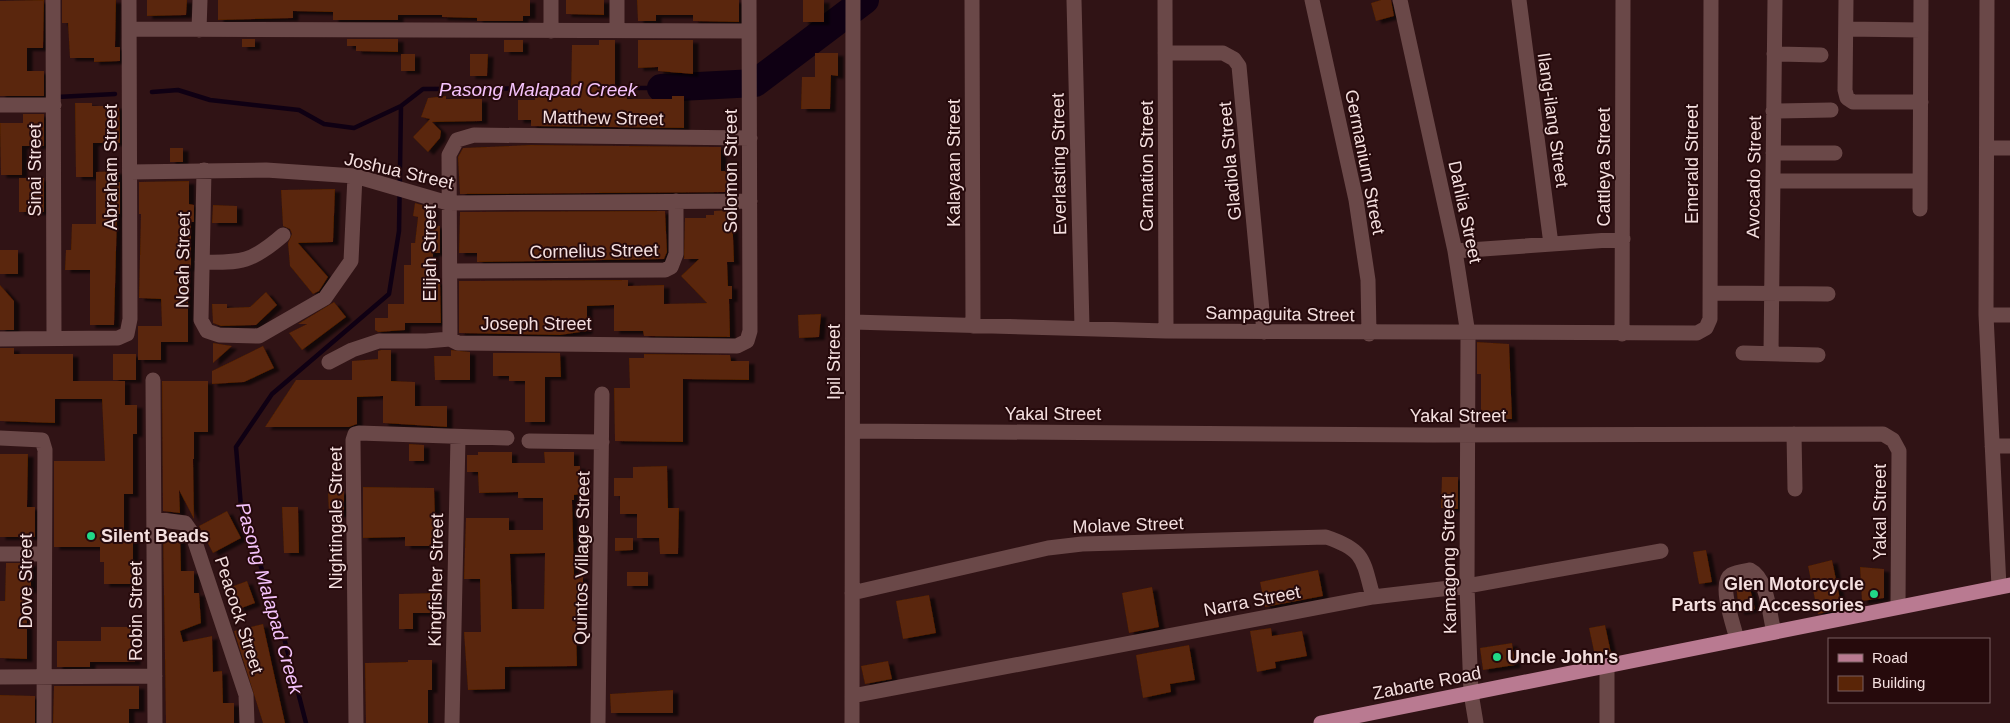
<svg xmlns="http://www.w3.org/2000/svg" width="2010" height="723" font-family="Helvetica,sans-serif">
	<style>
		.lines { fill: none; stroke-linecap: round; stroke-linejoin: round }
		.stream { stroke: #0f0013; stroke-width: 4.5 }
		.river { stroke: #0f0013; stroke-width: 28 }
		.building { fill: #5a2507; fill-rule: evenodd; filter: url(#shadow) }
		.minor { stroke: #6a4848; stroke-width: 15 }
		.major { stroke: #b97a91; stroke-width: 15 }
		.poi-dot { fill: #21d887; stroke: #260a0c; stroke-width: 2 }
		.labels { text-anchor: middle; stroke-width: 4; stroke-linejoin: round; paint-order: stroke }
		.street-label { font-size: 18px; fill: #f4dfdf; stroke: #260a0c }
		.poi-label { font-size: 18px; font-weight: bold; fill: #f4dfdf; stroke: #260a0c; text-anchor: start }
		.water-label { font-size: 19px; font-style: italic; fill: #f5c3fc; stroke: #260a0c }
	</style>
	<defs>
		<filter id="shadow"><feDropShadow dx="5.5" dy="3" stdDeviation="1" flood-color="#0009"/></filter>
	</defs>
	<rect width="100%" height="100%" fill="#301315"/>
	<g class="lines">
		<path class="stream" d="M610,88H661
			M152,92L178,90L210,100L299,110L324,124L354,128L401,106L423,89L575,88
			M57,97L115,94
			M306,723L282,630L241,507L236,447L272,394L389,294L399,231L401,106"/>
		<path class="river" d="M661,88L755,83L865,0"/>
	</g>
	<path class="building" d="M44,0L43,48H27V71H44V96H0V1Z
		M62,0H116L115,47H120V61L94,62V58H70L68,23H62Z
		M147,0H187L186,15L147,16Z
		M218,0H530V16H523V21H477V18L442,17V15H398V20H333V12L293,11V18L218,20Z
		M566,0H604V15L566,14Z
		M637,0H739V22L693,21V15H656V21H638Z
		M803,0H824V22H803Z
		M1381,0H1391L1394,16L1376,21L1371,3Z
		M242,39H255V47H242Z
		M347,39H398V52L356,51V46H347Z
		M504,40H523V52H504Z
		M599,40H615V95H627V99H672V96H684V128L531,126V120H518V100H535V96L571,95L572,45H599Z
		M638,40H693V74L658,71V67L638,68Z
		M815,53H838V76L831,75L830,109H801L802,77H815Z
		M401,54H415V71H401Z
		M470,54H488L487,76H470Z
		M446,96V99H482V121L432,122L441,131L440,138L428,152L413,137L430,119L421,117L428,98Z
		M75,103H92V106H119L120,143H93V177H76Z
		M23,114H44V146H22V175H1L0,123H23Z
		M531,145L721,147V171H732V192L460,194L458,157L463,148Z
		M170,148H183V162H170Z
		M117,171L118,182H120V214H117L114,325H90V270H65L66,250H71L72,224H96V172Z
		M19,178H44V212H19Z
		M189,181V204L194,205V222H191V268H188V342H161V360H138V326H162L161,299L139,298L141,214H139V182Z
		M335,189L333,242L298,243L328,277L319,291L313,294L290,266L288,243L292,234L290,229L283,226L281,190Z
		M415,203L433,208L431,225L440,226V253H433V281H440L441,323H405V330L378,332L375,330V318H388V304H404V265H411V243H415L418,217L413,216Z
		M213,205L237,206V223H212Z
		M732,210L734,262H727L728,286H732V299H729L730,337L644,336L643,331H614V305L587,306V331L560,335L459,333V281L628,280V286L664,285V304L707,303L681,276L699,259H684L685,218H706V215H714V211Z
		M665,211L667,252L664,259L477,262V253H459L460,212Z
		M0,250H18V274H0Z
		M0,285L14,301V330H0Z
		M266,292L277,305L256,325L221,326L213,323L212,304H227V308L250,307Z
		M334,302L346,317L302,350L289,333L307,324H298Z
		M821,314L819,337L799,338L798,315Z
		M1477,342L1509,344L1512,419H1481V374H1477Z
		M213,343L232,346L213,363Z
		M263,346L274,368L244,382L212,384V371Z
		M0,348H14V354H73V381H125V405H137V434H133V494H124V530H133V584H104V562H100V547H54V461H105L102,399H55V423L0,421Z
		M381,350H391V381L415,382V406H447V427L383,423V396L357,397V424L349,427H265L296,380H352V361L378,359V351Z
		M451,350L470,352V380H435L434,356H451Z
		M493,353H560L561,377H545V422H525V381H509V376H493Z
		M113,354H136V380H113Z
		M644,354L730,355L731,361H749V380L683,379V442L615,441L614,388H630L629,358H644Z
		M162,381H208V432H194V459H193L194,519L179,490L180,513L163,511Z
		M409,444L424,445V461H409Z
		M478,452H512V463H545L544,452H574V466H580L581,494L574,495V500H572L574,576H583V626H576L577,666L505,667V689L468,690L464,632H481L480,579H464L466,518H509V530H543V498H518V492L479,493L478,472H467V455H478ZM545,553L544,609H512L510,554Z
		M0,454H28L27,507H35V537H0Z
		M667,466L668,508H679L678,554H660L659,538H637V514H620V496H614V478H633V467Z
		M1442,477H1458V509L1441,508Z
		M363,487L434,488L436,546H405V537L363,538Z
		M328,491H344V514H329Z
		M282,507H298L299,553H284Z
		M227,511L241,538L213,553L199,526Z
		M163,530L180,532L181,571H194V593H199L201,623L180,631L183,642L212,636L213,672L222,671L223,703H234V723H166Z
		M615,538H633V550L615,551Z
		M1706,550L1712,582L1699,584L1693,552Z
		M1832,560L1842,609L1818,614L1808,566Z
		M6,563H31V590H27V659L0,658V601H5Z
		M1860,567L1884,569V598L1862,601Z
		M1318,570L1323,596L1265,607L1260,582Z
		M627,572H648V586H627Z
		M1748,580L1755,609L1739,612L1736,584Z
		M247,581L255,603L239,609L231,587Z
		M1152,587L1159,627L1129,633L1122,593Z
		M438,593L439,613H413V629H399V594Z
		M929,595L936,633L903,639L896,601Z
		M263,624L274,674L285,723H263L234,631Z
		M1605,625L1611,653L1595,656L1589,628Z
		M101,627H135V662H90V667H57V641H101Z
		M1271,628L1272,636L1302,631L1307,656L1275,662L1276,668L1257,672L1250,631Z
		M1512,643L1515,665L1483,670L1480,648Z
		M1189,645L1195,680L1170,684L1171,692L1143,698L1136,655Z
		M408,660H432V690H428V723H366L365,663L408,662Z
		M888,661L892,679L865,684L861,666Z
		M54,686H139V709H129V723H53Z
		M673,690V713H611L610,694Z
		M0,695L35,696V723H0Z"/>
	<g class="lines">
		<path class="minor" d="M53,0L54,339
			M551,0V31
			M617,0V31
			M972,0L973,326
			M1074,0L1082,327
			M1165,0L1166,331
			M1312,0L1356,200L1368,280L1369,334
			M1400,0L1455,251L1468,334L1467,586L1471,693L1476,723
			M1519,0L1551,244
			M1846,0L1845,90L1847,98L1853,102H1921
			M1987,0L1986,315L1999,587
			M129,29L749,31
			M1846,29L1921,30
			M199,30L200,0
			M1165,53H1223L1234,59L1239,66L1264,332
			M1774,54L1821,55
			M0,105H54
			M1773,111L1831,110
			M1987,148H2010
			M1773,153H1835
			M204,170L201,320L207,331L219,335L259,336L325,298L351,261L355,176
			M130,172L266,170L355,176L448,203L750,201
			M1773,181H1919
			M1920,209L1921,0
			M1455,251L1623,239
			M202,262C242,263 252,262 283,235
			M451,271L665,270L671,267L676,254V201
			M1710,293L1828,294
			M1986,315H2010
			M853,322L1166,331L1697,333L1706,328L1710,319L1711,0
			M1622,334L1623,0
			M0,339L118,338L127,334L130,319L129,0
			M450,339L449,155L457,140L474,135L750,138
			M1743,353L1818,355
			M1771,354L1775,0
			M329,362L352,350L379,341H426L450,339L458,343L737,346L747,341L750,331L749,0
			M153,380L155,723
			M853,431L1433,435L1883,434L1893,440L1899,451L1898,607
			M1794,434L1795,489
			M0,438L42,440L45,450L44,723
			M529,441L602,442
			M1992,446H2010
			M154,519L185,523L192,533L246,695L247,723
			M0,554H44
			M852,593L1048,548L1082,544L1326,537C1365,550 1363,560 1373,597
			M1737,639C1734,627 1718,583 1731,575C1736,572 1744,571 1750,570C1768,579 1769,614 1774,632
			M0,677L155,676
			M852,696L1373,597L1467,586L1661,551
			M356,723L353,440L355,434L359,433L507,438
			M452,723L458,438
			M598,723L602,394
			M852,723L853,0
			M1607,723V666"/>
		<path class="major" d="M1321,723L2010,585"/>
	</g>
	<g class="poi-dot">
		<circle cx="91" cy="536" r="5"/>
		<circle cx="1874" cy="594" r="5"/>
		<circle cx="1497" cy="657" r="5"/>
	</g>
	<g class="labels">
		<g class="street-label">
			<text transform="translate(603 118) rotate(1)" y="6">Matthew Street</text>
			<text transform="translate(1553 120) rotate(82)" y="6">Ilang-ilang Street</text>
			<text transform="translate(1230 161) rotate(-95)" y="6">Gladiola Street</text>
			<text transform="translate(1365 162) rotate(79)" y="6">Germanium Street</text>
			<text transform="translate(954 163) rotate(-90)" y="6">Kalayaan Street</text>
			<text transform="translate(1059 164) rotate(-91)" y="6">Everlasting Street</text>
			<text transform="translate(1692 164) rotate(-90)" y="6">Emerald Street</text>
			<text transform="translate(1147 166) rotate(-90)" y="6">Carnation Street</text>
			<text transform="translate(111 167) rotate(-90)" y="6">Abraham Street</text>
			<text transform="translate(1604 167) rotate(-90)" y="6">Cattleya Street</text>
			<text transform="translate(35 170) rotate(-90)" y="6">Sinai Street</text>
			<text transform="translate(399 171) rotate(13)" y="6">Joshua Street</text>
			<text transform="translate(731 171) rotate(-90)" y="6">Solomon Street</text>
			<text transform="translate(1754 177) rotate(-89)" y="6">Avocado Street</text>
			<text transform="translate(1465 212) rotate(78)" y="6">Dahlia Street</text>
			<text transform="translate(594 251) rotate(-1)" y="6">Cornelius Street</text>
			<text transform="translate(430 253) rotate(-90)" y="6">Elijah Street</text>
			<text transform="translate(183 260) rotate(-89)" y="6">Noah Street</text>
			<text transform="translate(1280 314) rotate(1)" y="6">Sampaguita Street</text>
			<text x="536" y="330">Joseph Street</text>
			<text transform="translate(834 362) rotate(-90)" y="6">Ipil Street</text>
			<text x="1053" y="420">Yakal Street</text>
			<text x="1458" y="422">Yakal Street</text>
			<text transform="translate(1880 512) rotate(-90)" y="6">Yakal Street</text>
			<text transform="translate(336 518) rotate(-90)" y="6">Nightingale Street</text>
			<text transform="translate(1128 525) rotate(-2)" y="6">Molave Street</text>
			<text transform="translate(582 558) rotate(-89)" y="6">Quintos Village Street</text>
			<text transform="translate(1449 564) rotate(-91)" y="6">Kamagong Street</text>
			<text transform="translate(436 580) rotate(-89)" y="6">Kingfisher Street</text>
			<text transform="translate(26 581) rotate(-90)" y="6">Dove Street</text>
			<text transform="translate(1252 601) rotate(-11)" y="6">Narra Street</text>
			<text transform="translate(136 611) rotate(-90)" y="6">Robin Street</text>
			<text transform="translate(239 615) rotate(72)" y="6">Peacock Street</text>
			<text transform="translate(1427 683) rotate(-11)" y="6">Zabarte Road</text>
		</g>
		<g class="poi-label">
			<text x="101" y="542">Silent Beads</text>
			<text x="1864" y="590" text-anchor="end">Glen Motorcycle<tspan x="1864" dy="21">Parts and Accessories</tspan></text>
			<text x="1507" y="663">Uncle John's</text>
		</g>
		<g class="water-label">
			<text x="538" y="96">Pasong Malapad Creek</text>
			<text transform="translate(270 598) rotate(74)" y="7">Pasong Malapad Creek</text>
		</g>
	</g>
	<rect x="1828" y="638" width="162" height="65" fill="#260a0c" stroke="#785f60"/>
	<rect x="1838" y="654" width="25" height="8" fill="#b97a91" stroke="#785f60"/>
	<text x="1872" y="663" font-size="15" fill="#f4dfdf">Road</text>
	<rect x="1838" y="676" width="25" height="15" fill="#5a2507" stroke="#785f60"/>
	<text x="1872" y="688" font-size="15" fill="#f4dfdf">Building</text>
</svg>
